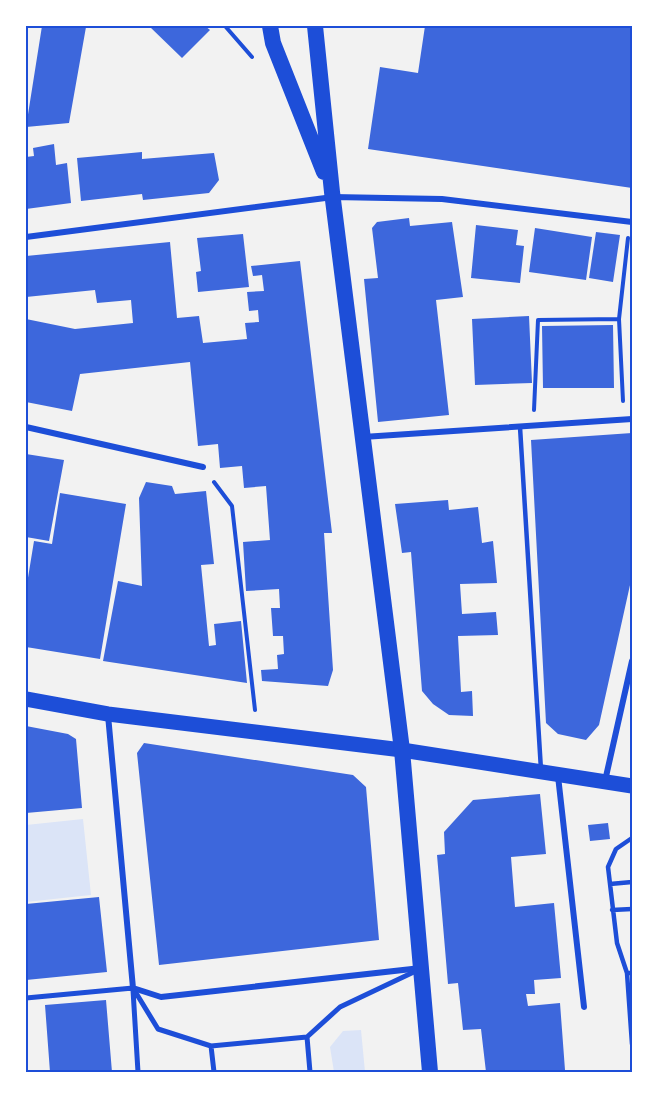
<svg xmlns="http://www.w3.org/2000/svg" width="658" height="1098" font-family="'PT Sans Narrow',sans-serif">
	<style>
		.green { fill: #dbe4f7 }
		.building { fill: #3d67dc }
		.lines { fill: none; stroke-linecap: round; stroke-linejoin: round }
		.path { stroke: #1d4ed8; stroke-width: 4 }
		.service { stroke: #1d4ed8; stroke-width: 4.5 }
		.pedestrian { stroke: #1d4ed8; stroke-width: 5 }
		.minor { stroke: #1d4ed8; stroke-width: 6 }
		.primary { stroke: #1d4ed8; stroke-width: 15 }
		.trunk { stroke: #1d4ed8; stroke-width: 16 }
		.neatline { fill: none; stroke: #1d4ed8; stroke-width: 2 }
	</style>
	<rect width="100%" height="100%" fill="#f2f2f2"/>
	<path class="green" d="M83,819L91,895L26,902V825Z
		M361,1030L365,1072H334L330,1047L343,1031Z"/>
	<path class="building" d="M42,26L86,27L69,123L26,127Z
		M149,26H205L210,30L182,58Z
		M425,26H632V188L368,149L380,67L418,73Z
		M54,144L56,165L67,163L71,203L26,209V157L34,156L33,148Z
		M142,152V159L214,153L219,180L209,193L143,200L142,194L81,201L77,158Z
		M409,218L410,226L452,222L463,297L436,300L449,415L378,422L364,279L378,278L372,228L377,222Z
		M476,225L518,230L516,245L524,246L520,283L471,278Z
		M535,228L592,237L586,280L529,272Z
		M596,232L620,235L613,282L589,278Z
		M243,234L249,287L198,292L196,272L201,271L197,238Z
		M170,242L177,318L199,316L203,343L247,339L245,323L259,322L258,310L249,311L247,292L264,291L262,275L253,276L251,266L300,261L332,533H324L333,670L328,686L262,681L261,670L278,669L277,655L284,654L283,636H273L271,608H280L279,589L246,591L243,542L270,540L266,486L244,488L242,466L220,468L218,444L198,446L190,362L80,374L72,411L26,402V319L75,329L133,323L131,300L97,303L95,290L26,297V256Z
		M529,316L532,383L475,385L472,319Z
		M613,325L614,388H543L542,326Z
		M632,433V576L599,725L586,740L558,734L546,723L531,440Z
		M26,454L64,460L49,541L26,537Z
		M146,482L172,486L175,494L206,491L214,564L201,565L209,646L216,645L214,624L241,621L247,683L103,661L118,581L142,586L139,498Z
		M60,493L126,504L100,659L26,647V590L34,541L52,544Z
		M448,500L449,510L478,507L482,543L493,541L497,583L460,584L462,614L496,612L498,635L458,636L461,692L472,691L473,716L449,715L433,704L422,691L411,552L402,553L395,504Z
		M26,726L68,734L76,739L82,808L26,813Z
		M144,743L353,775L366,787L379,940L159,965L137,753Z
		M540,794L546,854L511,857L515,907L554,903L561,978L534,980L535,994H526L528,1006L560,1003L565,1070L486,1072L481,1029L463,1030L458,983L448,984L437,855L445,854L444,832L473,800Z
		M608,823L610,839L590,841L588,825Z
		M99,897L107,972L26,980V904Z
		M106,1000L112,1072H50L45,1005Z"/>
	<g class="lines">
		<path class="path" d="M225,26L252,57
			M623,401L619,319L628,238
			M534,410L538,320L619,319
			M214,482L232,506L255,710"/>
		<path class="service" d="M520,427L541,770
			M610,884L632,882
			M612,910L632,909
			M627,973L617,943L608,867L616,849L632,838
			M632,973H627L632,1044"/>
		<path class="pedestrian" d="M133,988L158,1029L211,1046
			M133,990L138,1072
			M26,998L133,988
			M307,1037L310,1072
			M214,1072L211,1046L307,1037L340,1007L418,970"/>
		<path class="minor" d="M26,237L333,197L442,199L632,222
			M26,427L203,467
			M363,437L632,419
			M108,715L133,988L161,997L421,968
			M558,776L584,1007
			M605,781L632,661"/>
		<path class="primary" d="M26,699L108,714L402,750L632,786"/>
		<path class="trunk" d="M270,26L273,43L324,172
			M315,26L332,192L402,750L430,1072"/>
	</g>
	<rect width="658" height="1098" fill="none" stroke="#ffffff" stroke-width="54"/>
	<rect x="27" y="27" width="604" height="1044" class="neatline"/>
</svg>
